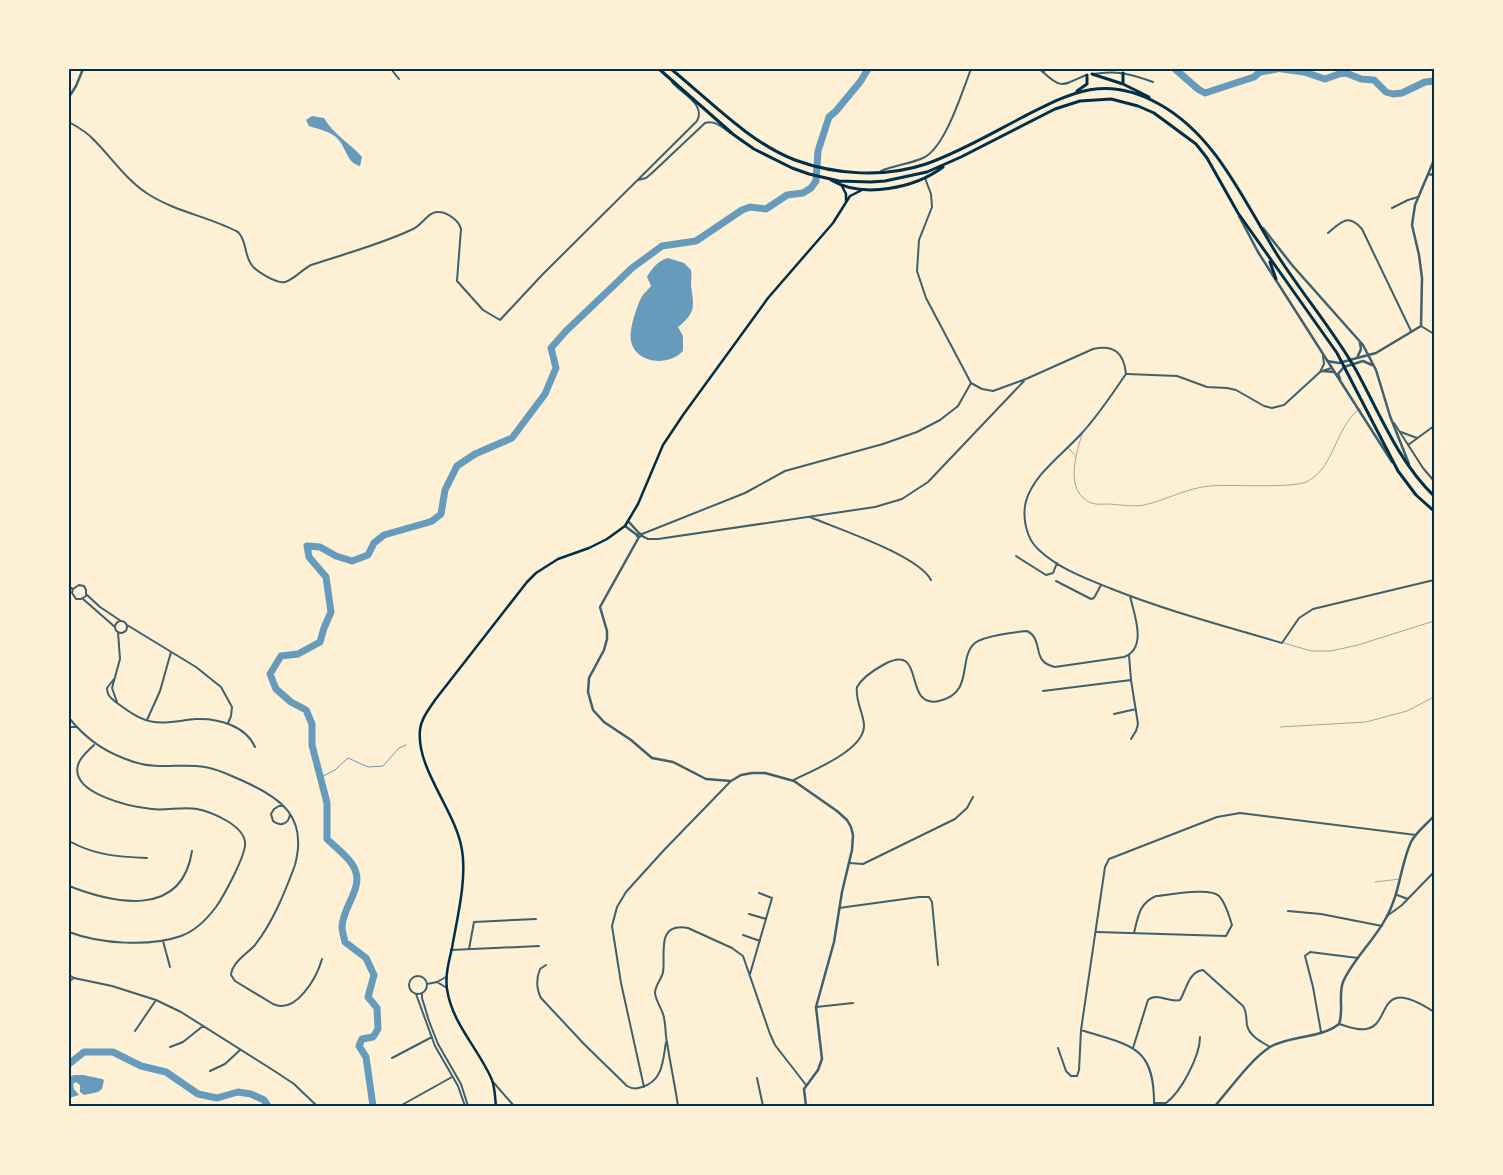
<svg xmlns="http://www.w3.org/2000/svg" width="1503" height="1175" font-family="'Noto Serif',serif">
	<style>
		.water { fill: #669bbc }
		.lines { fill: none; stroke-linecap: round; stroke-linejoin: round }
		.stream { stroke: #669bbc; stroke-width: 1 }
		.river { stroke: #669bbc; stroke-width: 7 }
		.service { stroke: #3f606c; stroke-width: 0.5 }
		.minor { stroke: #3f606c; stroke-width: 2 }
		.tertiary { stroke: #3f606c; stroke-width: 2.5 }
		.secondary { stroke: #003049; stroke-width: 2.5 }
		.motorway { stroke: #003049; stroke-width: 3 }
		.neatline { fill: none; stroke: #003049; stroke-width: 2 }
	</style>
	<rect width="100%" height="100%" fill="#fdf0d5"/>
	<path class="water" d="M312,116L324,118C333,134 351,144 362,157L360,166C346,162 347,149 338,139C332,132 318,129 309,126L306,120Z
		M668,258L684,263L691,270C692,276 691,281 691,286C694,306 696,313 678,327L683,336V351C665,370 626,361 631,331C632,321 637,307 641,298C643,294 648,290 651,286L647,277C651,269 659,260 668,258Z
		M74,1075H83L102,1079L104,1080L102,1089L98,1092L84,1095L80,1092V1085L76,1082L73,1084L74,1089L79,1095L69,1098V1077Z"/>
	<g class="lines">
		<path class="stream" d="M321,777L335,770L348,758L368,767L383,766L399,748L406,745"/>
		<path class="river" d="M1175,69L1198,89L1205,93L1254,77L1260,72L1277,69
			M1282,69L1304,72L1325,79L1339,74L1346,73L1361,79L1374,80L1386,92L1393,94L1402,93L1425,82L1434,81
			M69,1064L84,1052H113L141,1066L166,1072L198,1094L217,1098L238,1092L251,1094L264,1100L268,1106
			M373,1106L366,1057L359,1046L362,1039L373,1037L378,1029L377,1008L368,997L374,975L366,958L345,942C344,937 342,931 342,927C343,904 367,886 352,864C346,855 335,847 327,839V803L312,745V724L306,710L291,702L276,689L270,674L281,656L298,654L320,642L324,628L331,612L326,577L309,557L307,546L320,547L336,556L352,561L368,555L374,543L384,535L426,523L432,521L441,514L445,490L457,466L475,454L512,438L545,394L556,368L551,348L566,331L632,268L662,246L696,241L742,210L750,207L766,209L787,195L803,193L811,188L816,181L818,151L829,117L836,111L860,82L868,69"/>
		<path class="service" d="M308,71L309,69
			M1082,434C1076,455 1064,491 1091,503C1097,505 1105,504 1110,504C1121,505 1134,507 1144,505C1167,500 1186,488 1210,486C1230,484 1295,489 1308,481C1334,467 1335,430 1357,411
			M1068,448L1075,455
			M1284,643L1311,651H1331L1358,645L1434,621
			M1280,727L1366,722L1407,711L1434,697
			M1375,882L1400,879"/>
		<path class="minor" d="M391,69L399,79
			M1043,72C1062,90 1063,85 1086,75
			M1093,74C1117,70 1131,74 1153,82
			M69,122C78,127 87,132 94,140C112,158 126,180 148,194C176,212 210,217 238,232C247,241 244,254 251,264C255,271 277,284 285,282C293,280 303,269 311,265C344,254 382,244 413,229C422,225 429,211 438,212C448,212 459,221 461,229L457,281L483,310L500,320L542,275L697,121C706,104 682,94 672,82
			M881,171C895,165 911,164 925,157C946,145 962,92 971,69
			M925,178L931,194L932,207L919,240L917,271L926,298L971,383L982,389L993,391L1026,379L1093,349C1114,344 1124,353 1126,374C1112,394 1098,416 1081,434C1063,454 1034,474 1026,501C1022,517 1026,539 1039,550C1059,569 1087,579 1112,589C1167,611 1225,626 1282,643L1299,618L1313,609L1434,580
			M638,180L646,178L652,173L705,123C715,120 722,127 730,133
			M1392,208L1408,200L1418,197
			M1328,233C1341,222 1348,213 1362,229L1411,331
			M1421,326L1434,334
			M1320,372L1324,364L1323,356
			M1127,374L1177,376L1207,387L1227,388L1236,390L1264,406L1272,408L1284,405L1320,372L1331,368
			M1394,423L1423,468L1434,481
			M1401,432L1417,438
			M1408,445L1434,426
			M810,517C838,529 918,555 931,580
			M642,534L745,493L785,471L883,444L917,432L940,420L958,406L971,383
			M642,536L648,539H658L875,507L902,499L928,482L1024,381
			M1016,556L1046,575L1053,573L1057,563
			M1056,581L1091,599L1094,598L1101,585
			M69,587L73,589L79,585L84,586L86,590V596L81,599H76L72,593L73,589
			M86,594L100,607L121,621
			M83,599L115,627
			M115 627a6 6 0 1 1 12 0a6 6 0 1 1-12 0Z
			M127,625L196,667L221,687L232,707L231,716L228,723
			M69,646L70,650L69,653
			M1129,655L1131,680L1138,724L1136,731L1131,739
			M114,679L107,688C107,696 111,698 117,703C128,711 140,720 154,722C168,724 182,720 196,719C218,718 246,726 255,747
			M1043,691L1131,680
			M117,702L112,688L120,659L118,632
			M1114,714L1136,709
			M69,718C87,740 106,753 134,762C159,770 181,763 205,767C218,769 229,775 241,780C281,798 308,816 295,865C285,892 273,922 255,945C247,954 232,962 231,975L235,981L273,1004C296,1015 317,977 322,959
			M147,720L160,691L171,652
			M69,727H76
			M794,780C813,770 865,750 864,725C863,711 855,701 857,687C863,677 872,671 883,665C928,640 901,709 939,701C975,693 957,658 975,643C984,636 1015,632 1027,631C1045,640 1030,662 1055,667L1124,657C1148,648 1134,614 1130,596
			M283,806H279L274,809L271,814L273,821C280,827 289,824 290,814
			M69,841C94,855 118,857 147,858
			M849,863L863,864L955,819L967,808L973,797
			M69,886C115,904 182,918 192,851
			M1397,895L1408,899
			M839,908L919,897H929L932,902L938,965
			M1288,911L1321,914L1382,926
			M749,914L766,919
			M1387,916L1402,905L1433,873
			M69,932C100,944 150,947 181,936C195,931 207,919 216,907C223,897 247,854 245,842C243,825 212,812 197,809C183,806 166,811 152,809C132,807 70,794 78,765C80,757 88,751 94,745
			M1097,932L1226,936L1232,925C1229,916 1226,903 1219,896C1210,887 1169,895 1156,896C1139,903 1138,917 1134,933
			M743,935L760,941
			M163,941L170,967
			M469,949L474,922L536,919
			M451,950L539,946
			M546,965L540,969C536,979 536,988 541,998L584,1044L627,1086C632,1089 637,1089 642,1087C663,1081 663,1060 666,1042
			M750,974L772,898L759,893
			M69,975L74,978L112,986L156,1000L181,1012L276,1072L294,1084L317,1106
			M409 985a9 9 0 1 1 18 0a9 9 0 1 1-18 0Z
			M69,981L74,978
			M437,982L447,988
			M427,984L437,982L446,977
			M422,993V998L429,1021L438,1044L461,1084L468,1106
			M416,994L435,1046L458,1086L465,1106
			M816,1007L853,1003
			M1339,1024C1347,1026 1357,1031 1366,1029C1393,1025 1374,973 1434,1012
			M1081,1030C1131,1046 1155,1045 1154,1106
			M135,1031L156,1000
			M1321,1032L1313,987L1305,956L1310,952L1358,958
			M170,1047L183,1042L203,1026
			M1058,1048L1066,1071L1071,1076H1077L1079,1070L1081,1030L1105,867L1109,859L1217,817L1240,813L1416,835
			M1133,1048L1148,1000C1157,992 1169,1003 1180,1000C1187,989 1188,972 1203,970L1243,1006C1247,1012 1246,1018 1247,1025C1249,1036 1262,1042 1270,1047
			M392,1058L432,1037
			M210,1071L225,1064L240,1050
			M757,1078L763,1106
			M494,1083L514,1106
			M644,1087L621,983L612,926L617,907L626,892L664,850L730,782
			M1154,1103H1166C1181,1092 1200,1056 1200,1037
			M400,1106L452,1077
			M678,1106C675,1085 670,1063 667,1042C665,1034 666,1026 664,1018C663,1010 656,1002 655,993C655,985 662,979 663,972C666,955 655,922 688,928L732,948L743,956L770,1034L775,1045L806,1085"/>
		<path class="tertiary" d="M1040,69L1043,72L1045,69
			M69,97L76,86L83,69
			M1428,174L1434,175
			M1239,216L1258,252L1392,462
			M1263,228L1292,265L1363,345L1376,370L1390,416L1409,464
			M1357,358L1376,353L1421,326L1422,278L1419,255L1412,225L1415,205L1434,160
			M1327,361L1339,363L1357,358L1361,349L1360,343
			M1323,371L1334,372
			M1340,379L1338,374L1344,367L1363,361L1372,365
			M628,521L639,533
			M625,526L637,535
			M639,533L642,535L639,537L637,536Z
			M639,537L600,607L607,631V639L604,650L589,678L588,692L593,710L604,722L631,740L652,758L673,762L706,779L731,781L741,775L752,773H765L794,781L837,811L847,820L851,827L853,835L852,850L842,892L834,942L816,1007L822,1059L818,1070L804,1089L806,1106
			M1215,1106C1230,1089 1251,1059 1270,1047C1290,1035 1320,1039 1339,1024C1344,1011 1338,996 1343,982C1353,959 1374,941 1386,918C1400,894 1400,866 1411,842C1416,832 1427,824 1434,816"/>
		<path class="secondary" d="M842,186L846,194V201
			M496,1106C495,1098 495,1088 492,1080C479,1049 452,1024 447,989C445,975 449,961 452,948C457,919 467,879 462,850C456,811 416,769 420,730C421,719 429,709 435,700L527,582L536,573L558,559L589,548L607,539L625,526L638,504L663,445L683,415L768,298L833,223L850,196L862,190"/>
		<path class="motorway" d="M659,69L734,135L754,149L792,168L809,174L839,181L871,182L885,181L927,172L961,157L1055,109L1080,101L1111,99L1138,106L1154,113L1196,144L1207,158L1238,213L1337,353L1398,471L1416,495L1434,511
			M671,69C708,99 750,143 795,160C836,175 884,178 926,164C960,152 992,133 1023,117C1072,92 1106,74 1159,104C1217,136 1244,202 1278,256C1303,295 1333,330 1356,370C1380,414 1398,461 1434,496
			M1123,73V84
			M1092,74L1123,84L1149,97
			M1077,91L1087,84V75
			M831,180C863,199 915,188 943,167
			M1270,262L1276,279"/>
	</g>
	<rect width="1503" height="1175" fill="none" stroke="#fdf0d5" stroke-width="140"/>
	<rect x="70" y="70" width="1363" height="1035" class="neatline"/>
</svg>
